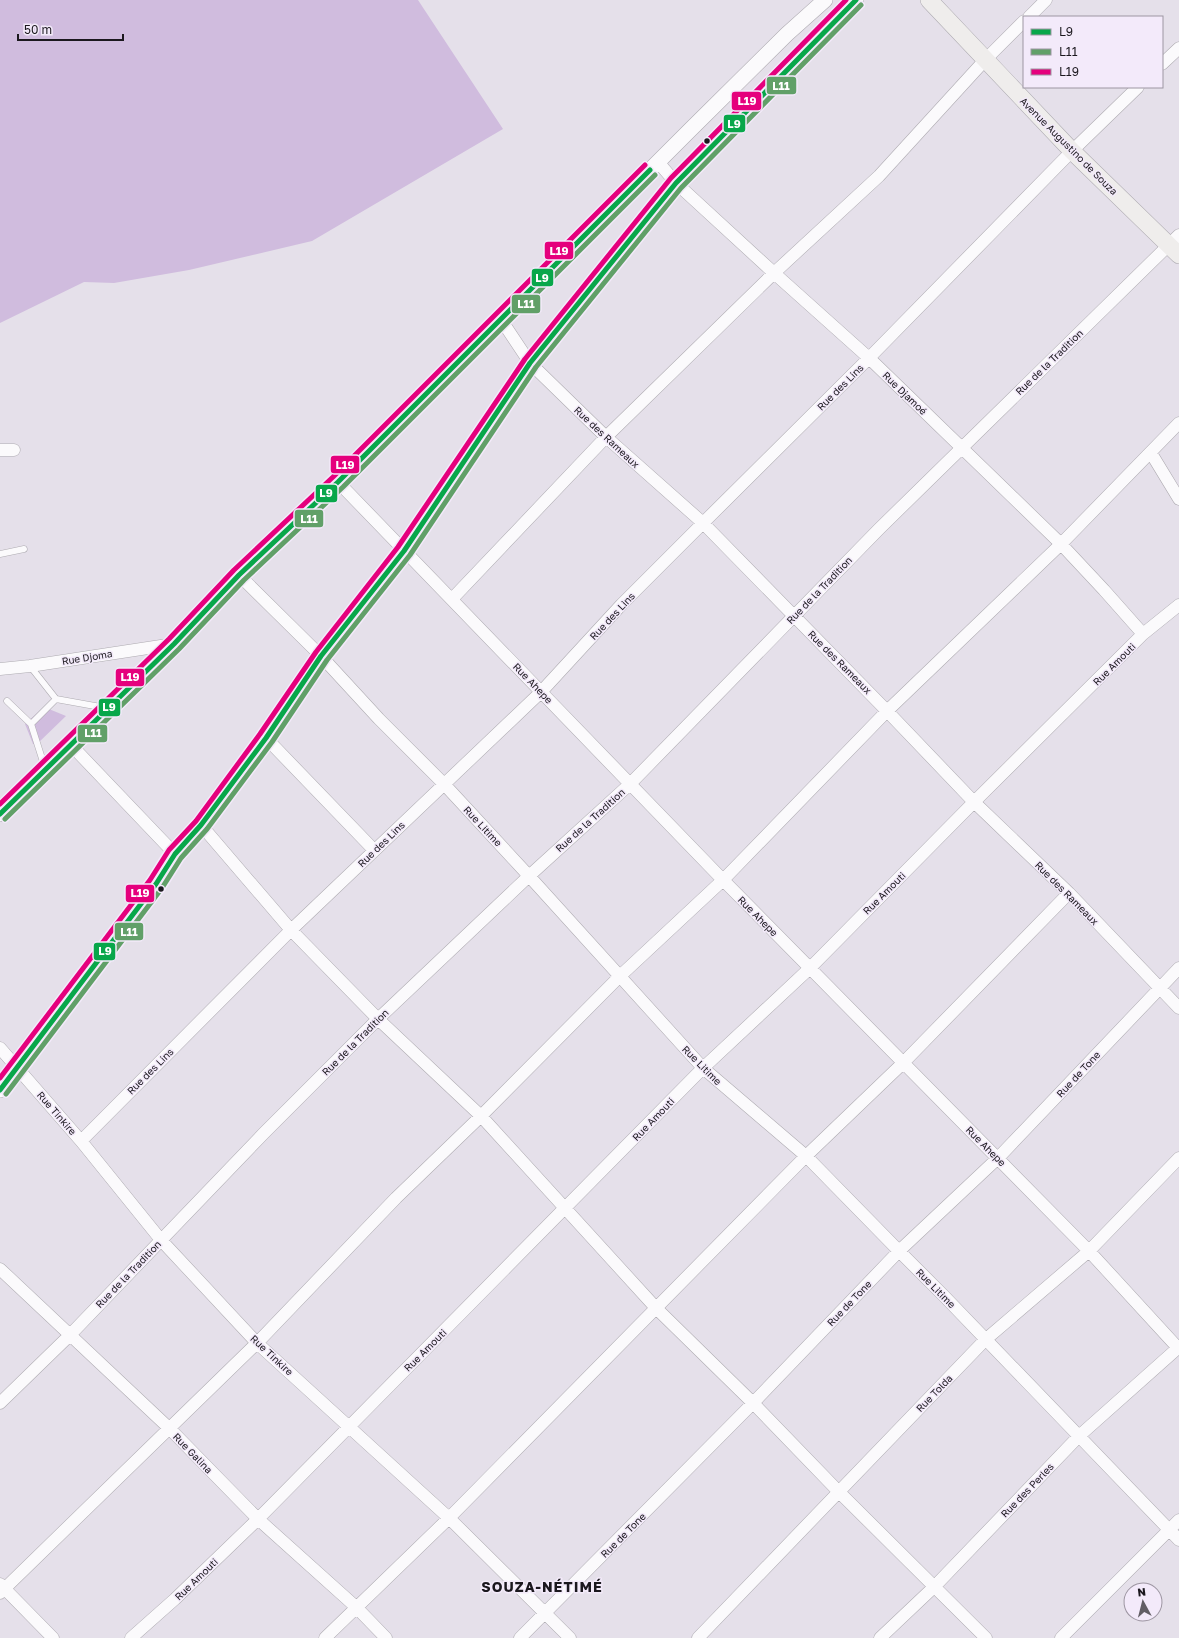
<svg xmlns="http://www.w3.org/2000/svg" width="1179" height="1638" font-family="'Golos Text',sans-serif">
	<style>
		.green { fill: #d0bcde }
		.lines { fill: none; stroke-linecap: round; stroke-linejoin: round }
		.service-casing { stroke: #aeabb1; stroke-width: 7 }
		.minor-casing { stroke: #aeabb1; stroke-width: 13 }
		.tertiary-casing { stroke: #aeabb1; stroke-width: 16 }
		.secondary-casing { stroke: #aeabb1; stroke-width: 18 }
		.service { stroke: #fbfafc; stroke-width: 6 }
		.minor { stroke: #fbfafc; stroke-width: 12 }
		.tertiary { stroke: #fbfafc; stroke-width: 15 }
		.secondary { stroke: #efedec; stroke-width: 17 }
		.bus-1-casing { stroke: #f3eafa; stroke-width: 8 }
		.bus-2-casing { stroke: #f3eafa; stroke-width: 8 }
		.bus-3-casing { stroke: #f3eafa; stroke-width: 8 }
		.bus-1 { stroke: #08a74a; stroke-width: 5 }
		.bus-2 { stroke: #61a068; stroke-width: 5 }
		.bus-3 { stroke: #e5007d; stroke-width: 5 }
		.bus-dot { fill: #1b181e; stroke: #f3eafa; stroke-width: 1.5 }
		.labels { text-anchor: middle; stroke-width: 3; stroke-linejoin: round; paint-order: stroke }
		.street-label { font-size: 10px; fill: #1b181e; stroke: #f3eafa }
		.district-label { font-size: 14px; font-weight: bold; letter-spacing: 1px; fill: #1b181e; stroke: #f3eafa }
		.line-badge { stroke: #f3eafa; stroke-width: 1.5 }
		.badge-label { font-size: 11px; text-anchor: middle; font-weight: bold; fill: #fff }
	</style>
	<rect width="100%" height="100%" fill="#e5e0ea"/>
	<path class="green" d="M0,0H418L503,129L312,241L189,270L114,283L84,282L0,323Z
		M44,707L66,716L36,745L33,744L25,724Z"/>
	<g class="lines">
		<defs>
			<path id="service" d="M0,554L24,549
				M30,666L56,699
				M7,701L31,724
				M45,768L31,724L56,699L106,708"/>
			<path id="minor" d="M1029,17L1046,0
				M1162,64L1179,48
				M658,162L676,183L774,273L869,358L1061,544L1104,590L1143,634
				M500,318L530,363L606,437L703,523L887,711L974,802L1069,893L1179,1008
				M0,450H14
				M1151,453L1179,499
				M338,482L723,880L1089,1251L1179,1349
				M239,575L321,656L379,719L444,784L529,876L703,1068L806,1156L899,1251L945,1297L1179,1540
				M452,599L606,437L774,273L879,176L985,60L1024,21
				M0,669L30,666L174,644
				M266,738L374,850
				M71,745L175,854
				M201,825L291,930L378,1019L481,1116L656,1308L753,1403L839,1492L986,1638
				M0,1048L81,1141L161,1240L257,1343L449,1518L570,1638
				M81,1141L291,930L541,692L622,604L703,523L869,358L1072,151L1138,87
				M0,1269L169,1428L258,1519L356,1607L386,1638
				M0,1403L70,1335L263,1134L378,1019L529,876L630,784L879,529L1179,235
				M0,1584L53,1638
				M0,1593L257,1343L396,1198L481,1116L620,976L723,880L887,711L1061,544L1179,423
				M131,1638L175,1599L258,1519L703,1068L810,968L974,802L1143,634L1179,605
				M325,1638L449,1518L806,1156L903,1063L1069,893
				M520,1638L753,1403L899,1251L998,1158L1179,968
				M698,1638L985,1340L1089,1251L1179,1158
				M880,1638L935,1586L1079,1436L1179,1347
				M1061,1638L1179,1520"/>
			<path id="tertiary" d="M0,814L174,644L239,575L338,482L692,128L787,34L825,0
				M0,1090L156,884L175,854L201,825L266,738L321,656L404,551L530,363L676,183L856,0"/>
			<path id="secondary" d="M929,0L1072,151L1179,255"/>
		</defs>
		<use href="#service" class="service-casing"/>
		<use href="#minor" class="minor-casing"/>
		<use href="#tertiary" class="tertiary-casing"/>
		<use href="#secondary" class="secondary-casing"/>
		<use href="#service" class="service"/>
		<use href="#minor" class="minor"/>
		<use href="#tertiary" class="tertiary"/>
		<use href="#secondary" class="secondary"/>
		<defs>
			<path id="bus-1" d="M0,814L174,644L239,575L338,482L650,170
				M0,1090L156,884L175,854L201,825L266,738L321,656L404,551L530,363L676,183L856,0"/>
			<path id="bus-2" d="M5,819L179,649L244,580L343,487L655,175
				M6,1094L162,888L181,858L207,829L272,742L327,660L410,555L536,367L681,188L861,5"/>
			<path id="bus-3" d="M0,804L169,639L234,570L333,477L645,165
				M0,1078L150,880L169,850L196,821L260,734L316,652L398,547L525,359L671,178L846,0"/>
		</defs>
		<use href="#bus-1" class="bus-1-casing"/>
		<use href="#bus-2" class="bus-2-casing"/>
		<use href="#bus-3" class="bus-3-casing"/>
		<use href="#bus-1" class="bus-1"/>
		<use href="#bus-2" class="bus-2"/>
		<use href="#bus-3" class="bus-3"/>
	</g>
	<g class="bus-dot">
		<circle cx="707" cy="141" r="3.5"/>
		<circle cx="161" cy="889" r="3.5"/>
	</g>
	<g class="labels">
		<g class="street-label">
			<text transform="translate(1069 146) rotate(45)" y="4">Avenue Augustino de Souza</text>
			<text transform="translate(1049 362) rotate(-44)" y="4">Rue de la Tradition</text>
			<text transform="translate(840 387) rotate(-45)" y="4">Rue des Lins</text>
			<text transform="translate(905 393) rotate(44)" y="4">Rue Djamoé</text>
			<text transform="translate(607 437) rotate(43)" y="4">Rue des Rameaux</text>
			<text transform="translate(819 590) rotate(-46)" y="4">Rue de la Tradition</text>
			<text transform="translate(612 616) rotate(-47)" y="4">Rue des Lins</text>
			<text transform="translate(87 657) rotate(-9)" y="4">Rue Djoma</text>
			<text transform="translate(840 662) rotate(45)" y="4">Rue des Rameaux</text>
			<text transform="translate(1114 664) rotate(-45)" y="4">Rue Amouti</text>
			<text transform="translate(533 683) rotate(46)" y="4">Rue Ahepe</text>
			<text transform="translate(590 820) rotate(-42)" y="4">Rue de la Tradition</text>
			<text transform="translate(483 826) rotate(47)" y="4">Rue Litime</text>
			<text transform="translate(381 844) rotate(-44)" y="4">Rue des Lins</text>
			<text transform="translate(884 893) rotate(-45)" y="4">Rue Amouti</text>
			<text transform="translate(1067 893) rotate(45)" y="4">Rue des Rameaux</text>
			<text transform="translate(758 916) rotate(45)" y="4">Rue Ahepe</text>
			<text transform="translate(355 1042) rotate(-45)" y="4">Rue de la Tradition</text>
			<text transform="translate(702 1065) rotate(45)" y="4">Rue Litime</text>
			<text transform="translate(150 1071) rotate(-45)" y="4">Rue des Lins</text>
			<text transform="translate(1078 1074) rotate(-47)" y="4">Rue de Tone</text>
			<text transform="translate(57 1113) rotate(49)" y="4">Rue Tinkire</text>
			<text transform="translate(653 1119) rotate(-46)" y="4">Rue Amouti</text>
			<text transform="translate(986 1146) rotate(45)" y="4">Rue Ahepe</text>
			<text transform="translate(128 1274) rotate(-46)" y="4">Rue de la Tradition</text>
			<text transform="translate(936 1288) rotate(45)" y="4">Rue Litime</text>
			<text transform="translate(849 1303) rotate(-46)" y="4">Rue de Tone</text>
			<text transform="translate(425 1350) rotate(-45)" y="4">Rue Amouti</text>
			<text transform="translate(272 1355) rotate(43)" y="4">Rue Tinkire</text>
			<text transform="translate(934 1393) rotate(-46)" y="4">Rue Tolda</text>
			<text transform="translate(193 1453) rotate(46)" y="4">Rue Galina</text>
			<text transform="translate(1027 1490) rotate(-46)" y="4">Rue des Perles</text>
			<text transform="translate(623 1535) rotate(-45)" y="4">Rue de Tone</text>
			<text transform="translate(196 1579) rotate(-44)" y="4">Rue Amouti</text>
		</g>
		<g class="district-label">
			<text x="542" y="1592">SOUZA-NÉTIMÉ</text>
		</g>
	</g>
	<g class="line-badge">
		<rect x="766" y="76" width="31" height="19" rx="4" fill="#61a068"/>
		<rect x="731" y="91" width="31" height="20" rx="4" fill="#e5007d"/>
		<rect x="723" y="114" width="23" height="19" rx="4" fill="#08a74a"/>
		<rect x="544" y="241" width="30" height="19" rx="4" fill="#e5007d"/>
		<rect x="531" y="268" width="23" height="19" rx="4" fill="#08a74a"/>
		<rect x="511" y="294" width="30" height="20" rx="4" fill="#61a068"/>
		<rect x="330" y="455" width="30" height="19" rx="4" fill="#e5007d"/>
		<rect x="315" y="484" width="23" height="19" rx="4" fill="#08a74a"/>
		<rect x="294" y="509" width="30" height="19" rx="4" fill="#61a068"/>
		<rect x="115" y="668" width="30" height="19" rx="4" fill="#e5007d"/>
		<rect x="98" y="698" width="23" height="19" rx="4" fill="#08a74a"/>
		<rect x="77" y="724" width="31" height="19" rx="4" fill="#61a068"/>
		<rect x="125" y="884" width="30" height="19" rx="4" fill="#e5007d"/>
		<rect x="114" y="922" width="30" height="19" rx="4" fill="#61a068"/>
		<rect x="93" y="942" width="23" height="19" rx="4" fill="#08a74a"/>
	</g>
	<g class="badge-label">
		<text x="781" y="90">L11</text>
		<text x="747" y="105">L19</text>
		<text x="734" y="128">L9</text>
		<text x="559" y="255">L19</text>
		<text x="542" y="282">L9</text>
		<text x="526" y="308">L11</text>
		<text x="345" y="469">L19</text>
		<text x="326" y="497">L9</text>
		<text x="309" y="523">L11</text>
		<text x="130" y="681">L19</text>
		<text x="109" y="711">L9</text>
		<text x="93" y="737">L11</text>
		<text x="140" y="897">L19</text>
		<text x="129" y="936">L11</text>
		<text x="105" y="955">L9</text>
	</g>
	<rect x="1023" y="16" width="140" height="72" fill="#f3eafa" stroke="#9d96a2"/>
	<rect x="1031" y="29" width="20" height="6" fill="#08a74a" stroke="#9d96a2"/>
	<text x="1059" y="36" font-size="12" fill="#1b181e">L9</text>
	<rect x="1031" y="49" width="20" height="6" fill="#61a068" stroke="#9d96a2"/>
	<text x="1059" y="56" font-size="12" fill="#1b181e">L11</text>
	<rect x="1031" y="69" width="20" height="6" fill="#e5007d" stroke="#9d96a2"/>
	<text x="1059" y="76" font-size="12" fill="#1b181e">L19</text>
	<g transform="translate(1143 1602) rotate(353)"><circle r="19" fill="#f3eafa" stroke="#9d96a2"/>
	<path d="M0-3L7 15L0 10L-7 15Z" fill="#625e65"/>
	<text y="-6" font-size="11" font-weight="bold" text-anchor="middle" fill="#1b181e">N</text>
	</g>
	<path d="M18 34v6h105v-6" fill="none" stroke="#1b181e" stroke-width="2"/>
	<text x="24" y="34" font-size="12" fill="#1b181e" stroke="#f3eafa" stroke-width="3" paint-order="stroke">50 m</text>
</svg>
